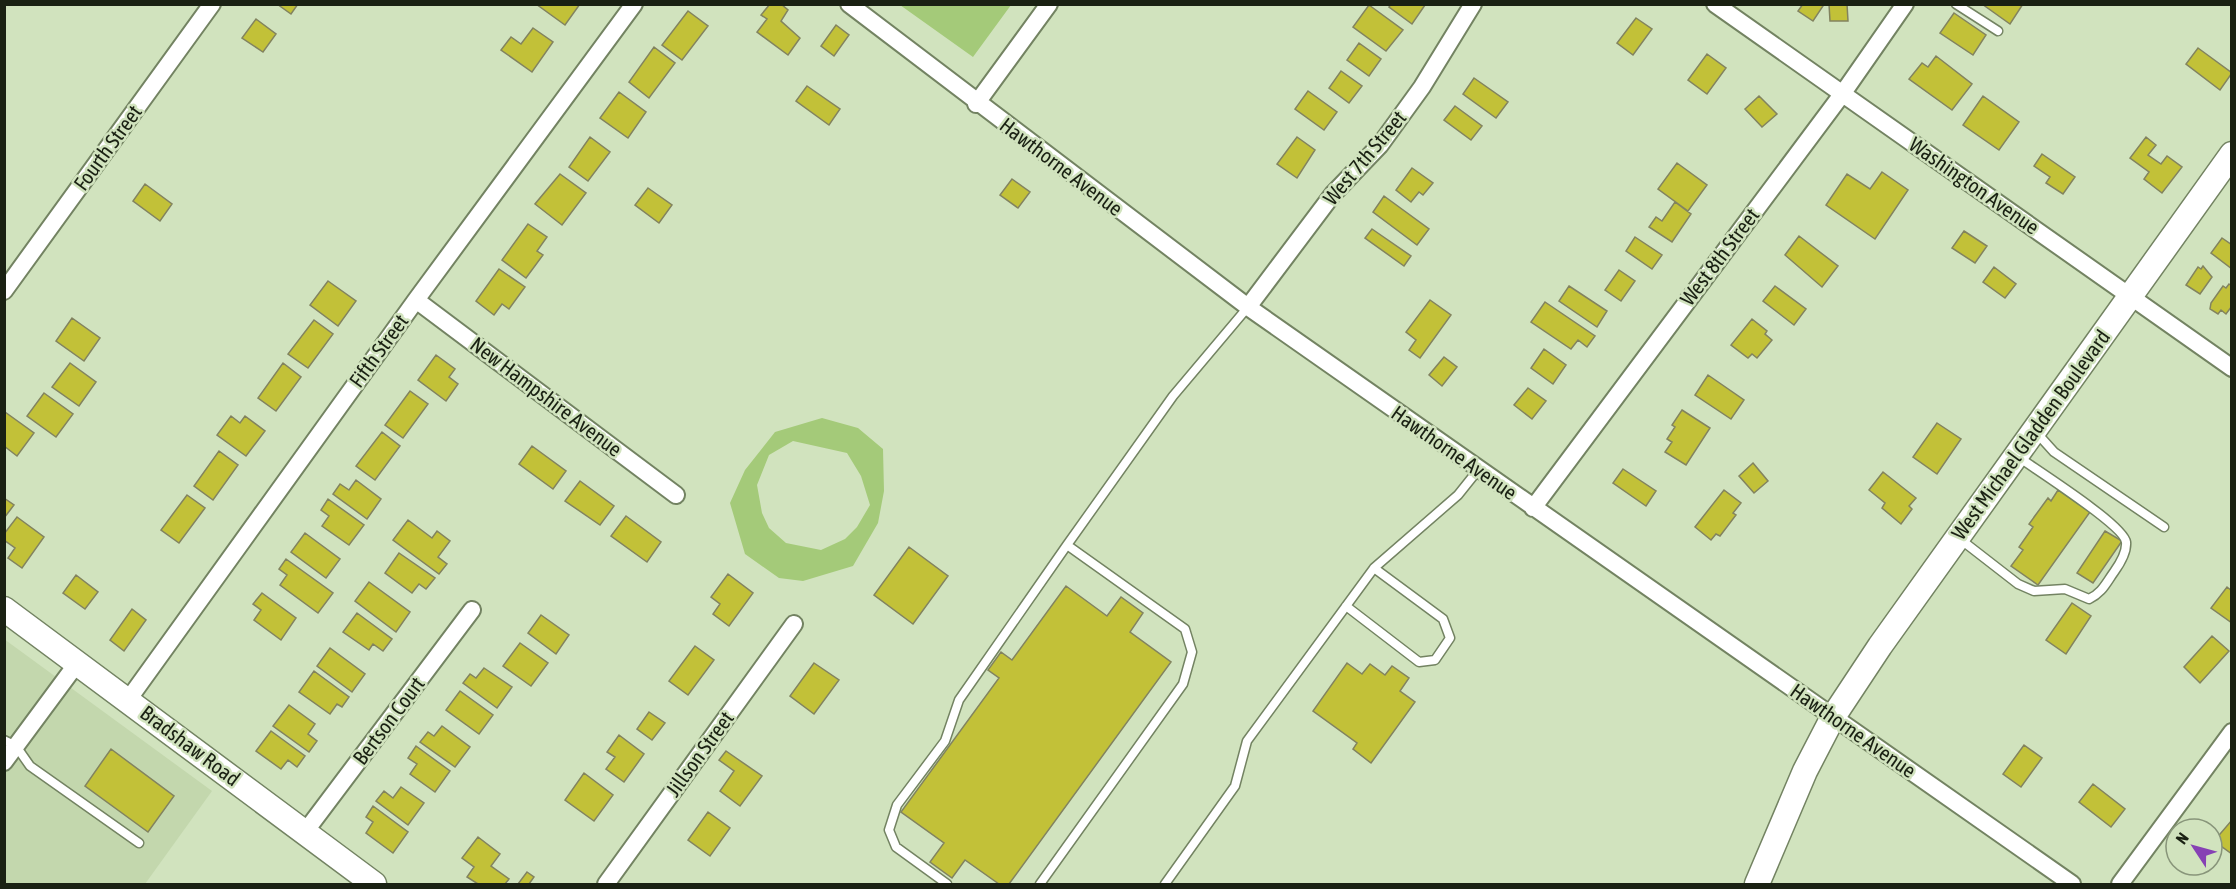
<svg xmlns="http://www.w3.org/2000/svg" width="2236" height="889" font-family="'Asap Condensed',sans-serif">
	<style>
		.built { fill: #c3d7ad }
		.green { fill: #a4ca79; fill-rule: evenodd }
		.building { fill: #c2c138; stroke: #82835f; stroke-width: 1.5 }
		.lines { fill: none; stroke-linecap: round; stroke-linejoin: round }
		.lane-casing { stroke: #738362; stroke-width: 11 }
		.street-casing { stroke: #738362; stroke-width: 20 }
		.secondary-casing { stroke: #738362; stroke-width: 27 }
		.lane { stroke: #fff; stroke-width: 8 }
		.street { stroke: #fff; stroke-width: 16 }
		.secondary { stroke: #fff; stroke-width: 24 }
		.labels { text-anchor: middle; stroke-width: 5; stroke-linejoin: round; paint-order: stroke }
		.street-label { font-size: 21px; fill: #1a2113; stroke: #d1e3be }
	</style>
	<rect width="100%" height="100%" fill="#d1e3be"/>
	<path class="built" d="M4,639L212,791L145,884H5Z"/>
	<path class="green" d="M900,5H1011L973,57Z
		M822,418L858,428L883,449L884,491L878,523L853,566L803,581L779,578L745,554L730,503L745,470L775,432ZM793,441L847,453L861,476L870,505L857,527L845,539L821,550L786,543L769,528L762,513L757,485L769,455Z"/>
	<path class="building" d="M277,4H298L291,14Z
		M536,4H580L565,25Z
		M770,4H781L788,10L781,21L800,38L788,55L757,32L767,19L761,15Z
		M1391,4H1424L1425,5L1412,24L1389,7Z
		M1803,4H1820L1823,6L1813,21L1798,11Z
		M1829,4H1847L1848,21H1830Z
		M1982,4H2023L2010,24Z
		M1369,5L1403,30L1386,51L1353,27Z
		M688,11L708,26L682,60L662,45Z
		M1954,13L1986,35L1973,55L1940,33Z
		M1636,18L1652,29L1633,55L1617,43Z
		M256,19L276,34L263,52L242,38Z
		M836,25L849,35L834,56L821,46Z
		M533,28L553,42L532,72L501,50L511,37L521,44Z
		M1359,43L1381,59L1369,76L1347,60Z
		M654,47L675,63L649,98L629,82Z
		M2198,48L2232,73L2220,90L2186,64Z
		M1707,54L1726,68L1707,94L1688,80Z
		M1936,56L1972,84L1952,110L1909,79L1922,63L1928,67Z
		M1341,71L1362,86L1349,103L1329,88Z
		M1474,78L1508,102L1496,118L1463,94Z
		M807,86L840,109L829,125L796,101Z
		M1308,91L1337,112L1324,130L1295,109Z
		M619,92L646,112L628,138L600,118Z
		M1759,96L1777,114L1762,127L1745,109Z
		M1983,96L2019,122L1999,150L1963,125Z
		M1455,106L1482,126L1471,140L1444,120Z
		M590,137L610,152L588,181L569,167Z
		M1297,137L1315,150L1297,178L1277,164Z
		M2146,137L2156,145L2148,155L2161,164L2167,156L2182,167L2162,193L2144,179L2149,172L2130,158Z
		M2042,154L2075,177L2063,194L2046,183L2050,177L2034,166Z
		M1677,163L1707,185L1688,211L1658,189Z
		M1412,168L1433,183L1423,195L1419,192L1411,202L1396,190Z
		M1882,172L1908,190L1875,239L1826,205L1847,174L1870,189Z
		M560,174L586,193L562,225L535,204Z
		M1012,179L1030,192L1018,208L1000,195Z
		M145,184L172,204L160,221L133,201Z
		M648,188L672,205L659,223L635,205Z
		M1384,196L1429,229L1417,245L1373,212Z
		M1675,202L1691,214L1672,242L1649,227L1656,217L1662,221Z
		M528,224L547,237L537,251L543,255L526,278L502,260Z
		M1372,229L1411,256L1404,266L1365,238Z
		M1964,231L1987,246L1975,263L1952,248Z
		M1799,236L1838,266L1822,287L1785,255Z
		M1635,237L1662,255L1652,269L1626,251Z
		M2222,238L2232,245V269L2211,253Z
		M2203,266L2212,277L2200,294L2186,285L2198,267L2201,269Z
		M1994,267L2016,284L2005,298L1983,282Z
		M499,269L525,287L509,309L502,304L494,315L476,301Z
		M1619,270L1635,281L1621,301L1605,290Z
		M328,281L356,301L338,326L310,305Z
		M2229,284L2232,286V306L2226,314L2221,310L2218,314L2210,309L2211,303L2223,286L2226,288Z
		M1569,286L1607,311L1597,327L1559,301Z
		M1775,286L1806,309L1794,325L1763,301Z
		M1430,300L1451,315L1420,358L1409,350L1416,340L1406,332Z
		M1545,302L1595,336L1587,347L1578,340L1571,349L1531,322Z
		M72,318L100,338L84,361L56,341Z
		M1752,319L1767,331L1765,334L1772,340L1757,358L1752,354L1748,358L1731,345Z
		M314,320L333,334L308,368L288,354Z
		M1544,349L1566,365L1553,384L1531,368Z
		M436,355L455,369L449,377L458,384L446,401L418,380Z
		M1444,357L1457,367L1442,386L1429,375Z
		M70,363L96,382L79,406L52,387Z
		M283,363L301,377L276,411L258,398Z
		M1708,375L1744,400L1731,419L1695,395Z
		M1528,388L1546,401L1532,419L1514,405Z
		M410,391L428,404L403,438L385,425Z
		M44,393L73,414L56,437L27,416Z
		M1682,410L1710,428L1686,465L1665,452L1672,442L1667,439L1675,427L1672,425Z
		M5,412L34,433L17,456L4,446Z
		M231,416L240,423L245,416L265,431L246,456L217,435Z
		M1937,423L1961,439L1937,474L1913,457Z
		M382,432L400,446L375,480L356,466Z
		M532,446L566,471L553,489L519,464Z
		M219,451L238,465L213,500L194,486Z
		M1753,463L1768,481L1754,493L1739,476Z
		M1623,469L1656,491L1646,506L1613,483Z
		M1883,472L1916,498L1909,506L1912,509L1901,524L1882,508L1885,503L1869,490Z
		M356,480L381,499L367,519L333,494L340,484L349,490Z
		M580,481L614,506L600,525L565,501Z
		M1724,490L1741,503L1733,513L1736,515L1720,536L1716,534L1711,540L1695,527Z
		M2058,490L2090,512L2038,585L2011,566L2023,550L2019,547L2033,527L2029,524L2048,498L2051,501Z
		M187,495L205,508L179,543L161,530Z
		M4,498L14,505L4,518Z
		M328,499L364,525L349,545L322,526L329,516L321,510Z
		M626,516L661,542L647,562L611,536Z
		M17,517L44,537L22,568L8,558L15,548L4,540V534Z
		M408,520L432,538L437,531L450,541L438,557L447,564L439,574L393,540Z
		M2105,531L2122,541L2093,583L2077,573Z
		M305,533L340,559L326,578L291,552Z
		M909,547L948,576L913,624L874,595Z
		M399,553L435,578L426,589L419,584L412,593L385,573Z
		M286,559L333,593L318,613L280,585L287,575L279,569Z
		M728,574L753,593L729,626L713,614L720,604L711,597Z
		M76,575L98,592L85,609L63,593Z
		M369,582L410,612L396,632L355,601Z
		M1066,586L1107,616L1121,597L1143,613L1130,632L1171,662L1009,884H999L965,860L952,878L930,862L944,843L901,812L999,678L988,670L1001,652L1012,660Z
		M2227,587L2232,591V623L2211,608Z
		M262,593L296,618L281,640L254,620L261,610L253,604Z
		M2072,603L2091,616L2066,654L2046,640Z
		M132,609L146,620L124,651L110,640Z
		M357,613L392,639L383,651L373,644L369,650L343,632Z
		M541,615L569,635L556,654L528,633Z
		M2212,636L2229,651L2200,683L2184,667Z
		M520,643L548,663L531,686L503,666Z
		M695,646L714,660L688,695L669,681Z
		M330,648L365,674L352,692L317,666Z
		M814,663L839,680L814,714L790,696Z
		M1347,663L1362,674L1370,664L1385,675L1392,666L1409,678L1400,691L1415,702L1371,763L1353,749L1357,743L1313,711Z
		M484,668L512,687L497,708L463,683L470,674L476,678Z
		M314,671L349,697L342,707L337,704L330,714L299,692Z
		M460,691L493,715L479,734L446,710Z
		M289,705L315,724L308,734L317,741L309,752L273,726Z
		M649,712L665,723L652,740L637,729Z
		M442,726L470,747L455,767L420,742L428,732L434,736Z
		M271,731L305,756L297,767L288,760L281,769L256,751Z
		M619,735L644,754L624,782L606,769L615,757L607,752Z
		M2024,745L2042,758L2021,787L2003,774Z
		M416,746L450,771L435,792L410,774L417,764L408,758Z
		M111,749L174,796L148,832L85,786Z
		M726,751L762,776L740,806L720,791L734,771L719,760Z
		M584,773L613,795L594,821L565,800Z
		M2093,784L2125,809L2111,827L2079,802Z
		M401,787L424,803L408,825L376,801L384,791L393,798Z
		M373,806L408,832L393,853L366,833L373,822L366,817Z
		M708,812L730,828L710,856L688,840Z
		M2232,820V854L2214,841Z
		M478,837L500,854L491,866L509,879L505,884H478L467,877L474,867L462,858Z
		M527,872L534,877L529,884H518Z"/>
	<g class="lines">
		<defs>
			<path id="lane" d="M1956,4L1998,31
				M2035,431L2054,452L2164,527
				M1960,539L2018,584L2034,591L2065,589L2089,599C2102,593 2106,583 2114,572C2119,565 2127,552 2126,542C2124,525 2035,469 2017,456
				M1346,606L1419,662L1435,660L1450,638L1443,619L1374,568
				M4,740L16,746L30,766L139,843
				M947,884L896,847L889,830L897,805L945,741L959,700L1067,545L1173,396L1248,307
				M1040,884L1183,684L1192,652L1185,629L1067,545
				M1165,884L1235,786L1247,741L1374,568L1458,495L1478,470"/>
			<path id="street" d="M849,4L1248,307L2072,884
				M1715,4L2232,368
				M976,104L1049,4
				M4,291L212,4
				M416,300L676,495
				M1248,307L1333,194L1380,145L1422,87L1473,4
				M1533,508L1843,93L1905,4
				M128,700L416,300L634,4
				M4,762L78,662
				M305,832L472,610
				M606,884L794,624
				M2120,884L2232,732"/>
			<path id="secondary" d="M4,609L374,884
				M1757,884L1805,771L1833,717L1880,646L2232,154"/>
		</defs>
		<use href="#lane" class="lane-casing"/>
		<use href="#street" class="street-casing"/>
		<use href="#secondary" class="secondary-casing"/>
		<use href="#lane" class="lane"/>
		<use href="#street" class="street"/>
		<use href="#secondary" class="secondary"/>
	</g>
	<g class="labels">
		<g class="street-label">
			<text transform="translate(108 148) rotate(-54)" y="7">Fourth Street</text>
			<text transform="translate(1365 158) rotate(-50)" y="7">West 7th Street</text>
			<text transform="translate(1061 167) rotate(37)" y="7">Hawthorne Avenue</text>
			<text transform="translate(1974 186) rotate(35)" y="7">Washington Avenue</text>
			<text transform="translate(1720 257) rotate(-53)" y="7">West 8th Street</text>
			<text transform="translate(379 351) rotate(-54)" y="7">Fifth Street</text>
			<text transform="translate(546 397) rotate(37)" y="7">New Hampshire Avenue</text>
			<text transform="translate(2031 435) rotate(-54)" y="7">West Michael Gladden Boulevard</text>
			<text transform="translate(1454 453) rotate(35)" y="7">Hawthorne Avenue</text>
			<text transform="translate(389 721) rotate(-53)" y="7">Bertson Court</text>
			<text transform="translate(1853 731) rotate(35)" y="7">Hawthorne Avenue</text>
			<text transform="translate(190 746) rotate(37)" y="7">Bradshaw Road</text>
			<text transform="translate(700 754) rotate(-54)" y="7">Jillson Street</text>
		</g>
	</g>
	<rect width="2236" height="889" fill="none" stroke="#1a2113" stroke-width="12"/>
	<g transform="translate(2194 847) rotate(306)"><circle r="28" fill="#d1e3be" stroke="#88957a" stroke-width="1.5"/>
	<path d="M0-4.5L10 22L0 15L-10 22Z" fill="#8641b4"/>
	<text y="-9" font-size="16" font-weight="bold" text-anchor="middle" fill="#1a2113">N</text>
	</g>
</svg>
